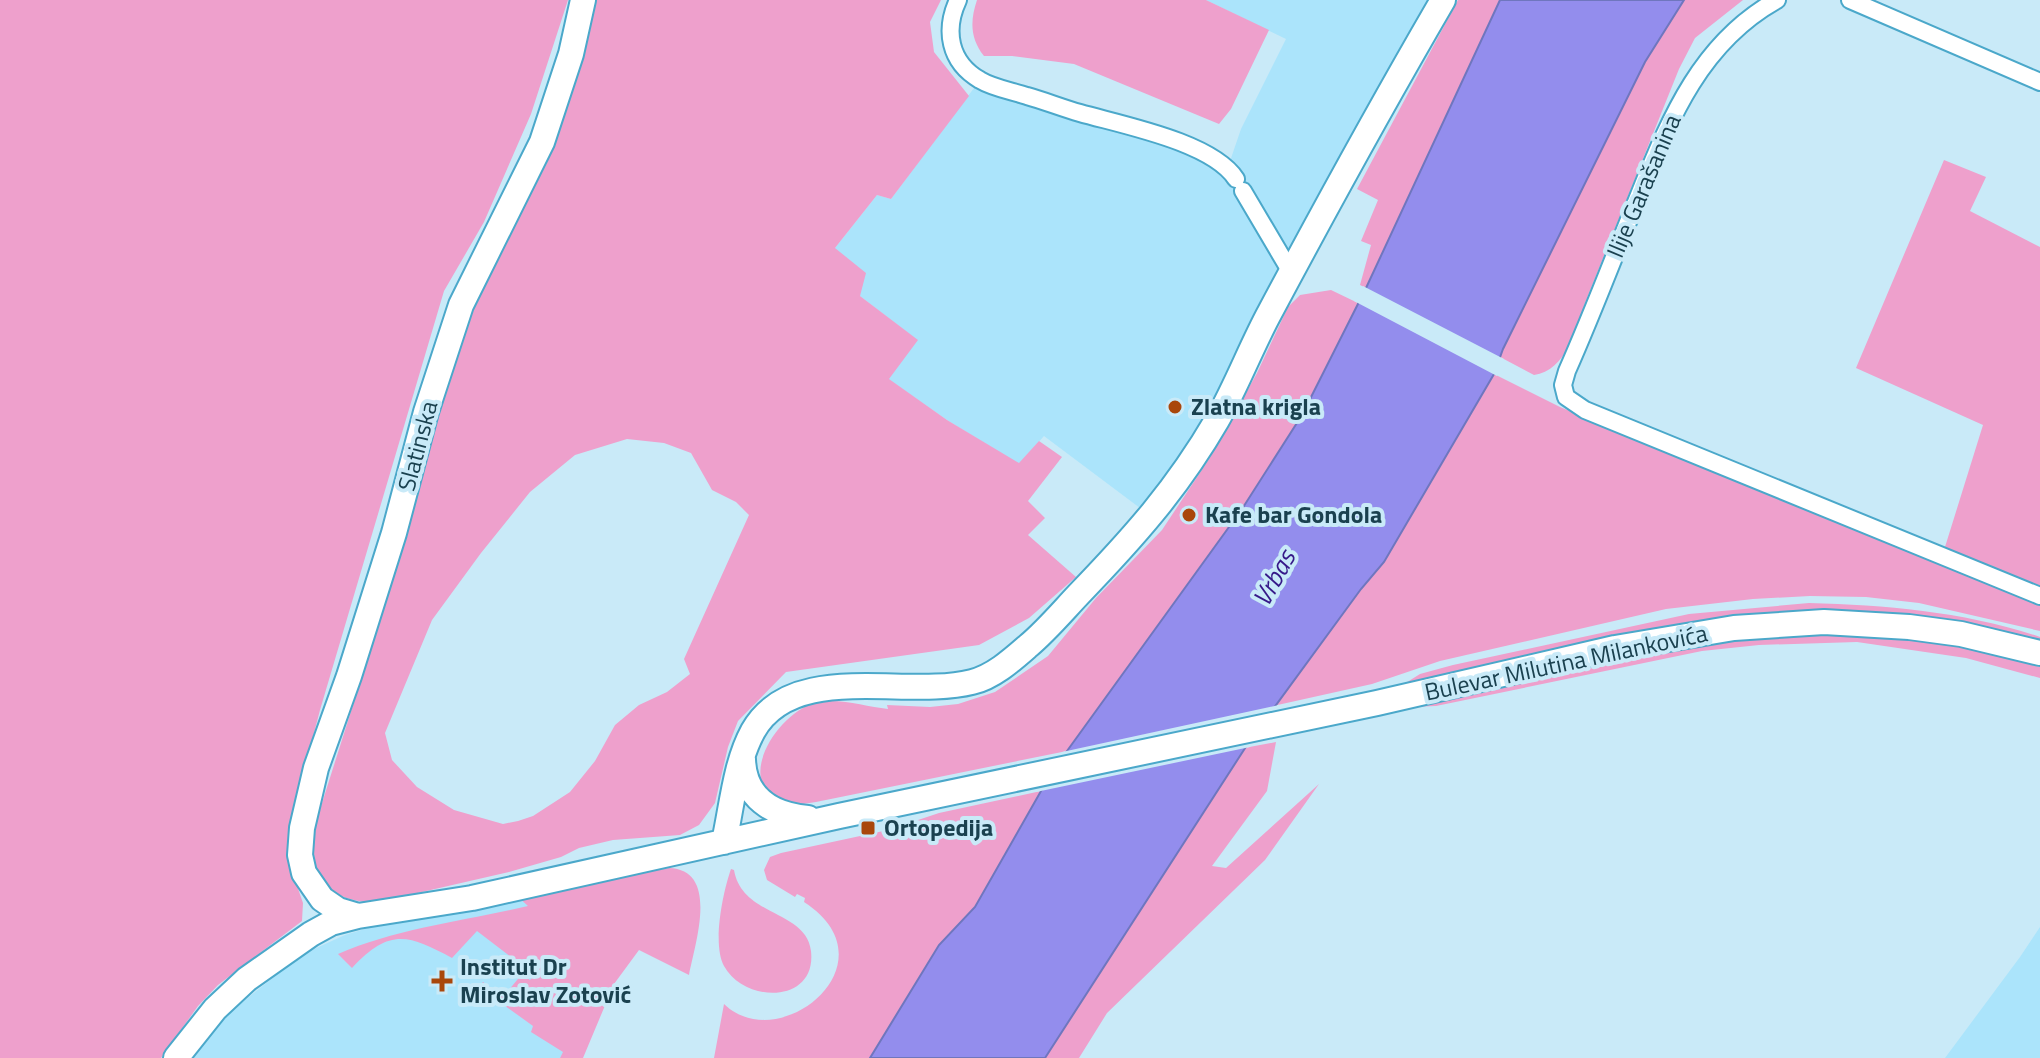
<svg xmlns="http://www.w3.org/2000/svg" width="2040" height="1058" font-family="'Titillium Web',sans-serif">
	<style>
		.built { fill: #abe4fb }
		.green { fill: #eea0cc; fill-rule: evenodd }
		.water { fill: #938ded; stroke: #6f76be; stroke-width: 2 }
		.pier { fill: #c9eaf8 }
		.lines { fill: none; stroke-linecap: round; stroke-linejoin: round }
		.street-casing { stroke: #4ba8ca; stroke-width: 20 }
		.secondary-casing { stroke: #4ba8ca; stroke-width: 28 }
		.street { stroke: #fff; stroke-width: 16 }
		.secondary { stroke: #fff; stroke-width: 24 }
		.poi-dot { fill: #a9470b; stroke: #c9eaf8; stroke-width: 3 }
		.labels { text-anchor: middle; stroke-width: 8; stroke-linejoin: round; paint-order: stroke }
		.street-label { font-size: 24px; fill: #1a414f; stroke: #c9eaf8 }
		.poi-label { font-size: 24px; font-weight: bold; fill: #1a414f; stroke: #c9eaf8; text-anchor: start }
		.water-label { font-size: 26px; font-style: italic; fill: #361989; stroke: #c9eaf8 }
	</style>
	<rect width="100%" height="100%" fill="#c9eaf8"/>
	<path class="built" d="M1206,0H1437L1283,289L1152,517L1044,436L1019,464L947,420L888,379L917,340L860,296L835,248L877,195L891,199L980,80L1228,167L1241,129L1286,39Z
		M516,895L619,975L560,1058H192L221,1019L303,954L345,935L368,928Z
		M2040,927V1058H1945L2020,957Z"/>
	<path class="green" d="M0,0H568L531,114L484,222L444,291L320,710L288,833L287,857L303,903L302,921L218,985L198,1006L161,1058H0Z
		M594,0H941L930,22L934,52L969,96L891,199L877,195L835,248L866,273L860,296L918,340L889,379L947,420L1019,463L1039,441L1062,457L1028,501L1045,518L1028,535L1076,577L1029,618L979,645L786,672L738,721L728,747L715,803L699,825L680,835L613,840L579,848L561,857L509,872L374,903C320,899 308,872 316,822L403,547L437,420L464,334L486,279L547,163ZM627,439L664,443L691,453L712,490L736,502L749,515L684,659L690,674L667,692L639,705L615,725L595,761L570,792L533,816L518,821L503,824L454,810L417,787L392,760L385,733L432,620L481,553L530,492L575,455Z
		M977,0H1206L1269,30L1231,109L1219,124L1074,64L1012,56H984C970,38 970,21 977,0Z
		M1458,0H1500L1366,288L1360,285L1371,245L1361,241L1378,200L1357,189Z
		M1684,0H1743L1695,38L1679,69L1585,303C1577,328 1566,371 1534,375L1500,357L1503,349L1645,62Z
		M1944,160L1986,177L1970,211L2040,247V590L1945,547L1983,425L1856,368Z
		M1331,290L1358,303L1302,415L1242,509L1067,751L816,802C807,803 794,807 785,803C731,785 777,713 815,703C838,697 865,707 888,709L887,705L930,707L958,704L995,692L1048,656L1096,598L1162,530L1209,459L1257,373L1288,307L1300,295Z
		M1494,374L1560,407L2040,604V631L1919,603L1866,597L1810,596L1753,599L1666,609L1440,661L1372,684L1273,706L1361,589L1384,562Z
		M1809,603C1887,605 1966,612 2040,637V648L1863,615L1404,684L1420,674L1453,665L1689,614Z
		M1807,633L1896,636L1963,647L2040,667V678L1966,658L1857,642L1759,645L1702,651L1436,706L1411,707V703L1706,640Z
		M1276,742L1267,791L1212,866L1226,868L1319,784L1265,860L1107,1013L1079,1058H1045L1244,748Z
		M1041,791L975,907L939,945L870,1058H714L724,1004C780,1058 897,962 804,902L805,898L797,894L795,897L767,880L764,870L770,857L781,853L888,830L939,813Z
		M669,868C720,870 695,943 689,975L639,950L614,984L583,1058H560L563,1052L531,1032L533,1026L479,987L483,982L503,997L522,974L530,980L539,969L533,965L528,970L477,931L452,958C408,934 389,928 352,968L338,954C398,928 465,921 528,906L516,895Z
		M731,869L734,870C742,917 806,910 811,951C817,1004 745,1004 724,966C712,944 723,892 731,869Z"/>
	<path class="water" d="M1500,0H1684L1645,62L1503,349L1494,374L1384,562L1361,589L1249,742L1045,1058H870L939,945L975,907L1041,791L1067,751L1242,509L1302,415L1366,288Z"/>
	<path class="pier" d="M1363,286L1504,359L1497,376L1354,301Z
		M1279,705L1250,747L1036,792L1062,752Z"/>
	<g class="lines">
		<defs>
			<path id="street" d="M958,0C944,30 949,62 980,80C993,88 1012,91 1027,96C1045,101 1062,108 1080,113C1122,125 1212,142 1236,179
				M1777,0C1696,45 1667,127 1634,207C1612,262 1591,317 1567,371L1563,385L1566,397L1585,410L2040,596
				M1850,0L2040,82
				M1243,191L1292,274"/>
			<path id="secondary" d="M743,759C744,798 772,815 808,818
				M724,842C732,806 735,764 753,731C793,660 906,699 972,682C993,677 1012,660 1028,646C1046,631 1062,612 1078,595C1133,538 1177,489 1217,420C1237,385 1251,347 1270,312C1326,207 1383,103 1443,0
				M358,916L338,910L322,899L304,873L300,855L302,828L316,768L349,676L394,533L426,412L461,305L542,142L571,54L583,0
				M176,1058L215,1009L247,979L311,934L331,923L358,916L472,898L839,816L1377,703L1615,648L1734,628L1824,622L1909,627L1961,634L2040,653"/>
		</defs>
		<use href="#street" class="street-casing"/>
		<use href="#secondary" class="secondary-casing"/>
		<use href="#street" class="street"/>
		<use href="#secondary" class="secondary"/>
	</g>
	<g class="poi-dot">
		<circle cx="1175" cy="407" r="8"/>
		<circle cx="1189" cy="515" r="8"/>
		<rect x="860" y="820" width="16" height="16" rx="4"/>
		<path d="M438 969h8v8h8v8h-8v8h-8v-8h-8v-8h8z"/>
	</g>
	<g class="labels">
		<g class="street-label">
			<text transform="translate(1644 186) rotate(-67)" y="8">Ilije Garašanina</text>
			<text transform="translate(418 446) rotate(-75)" y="8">Slatinska</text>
			<text transform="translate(1566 663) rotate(-12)" y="8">Bulevar Milutina Milankovića</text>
		</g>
		<g class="poi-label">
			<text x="1191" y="415">Zlatna krigla</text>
			<text x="1205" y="523">Kafe bar Gondola</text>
			<text x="884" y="836">Ortopedija</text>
			<text x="460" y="975">Institut Dr<tspan x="460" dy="28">Miroslav Zotović</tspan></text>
		</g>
		<g class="water-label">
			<text transform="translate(1274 578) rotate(-61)" y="9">Vrbas</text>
		</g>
	</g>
</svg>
